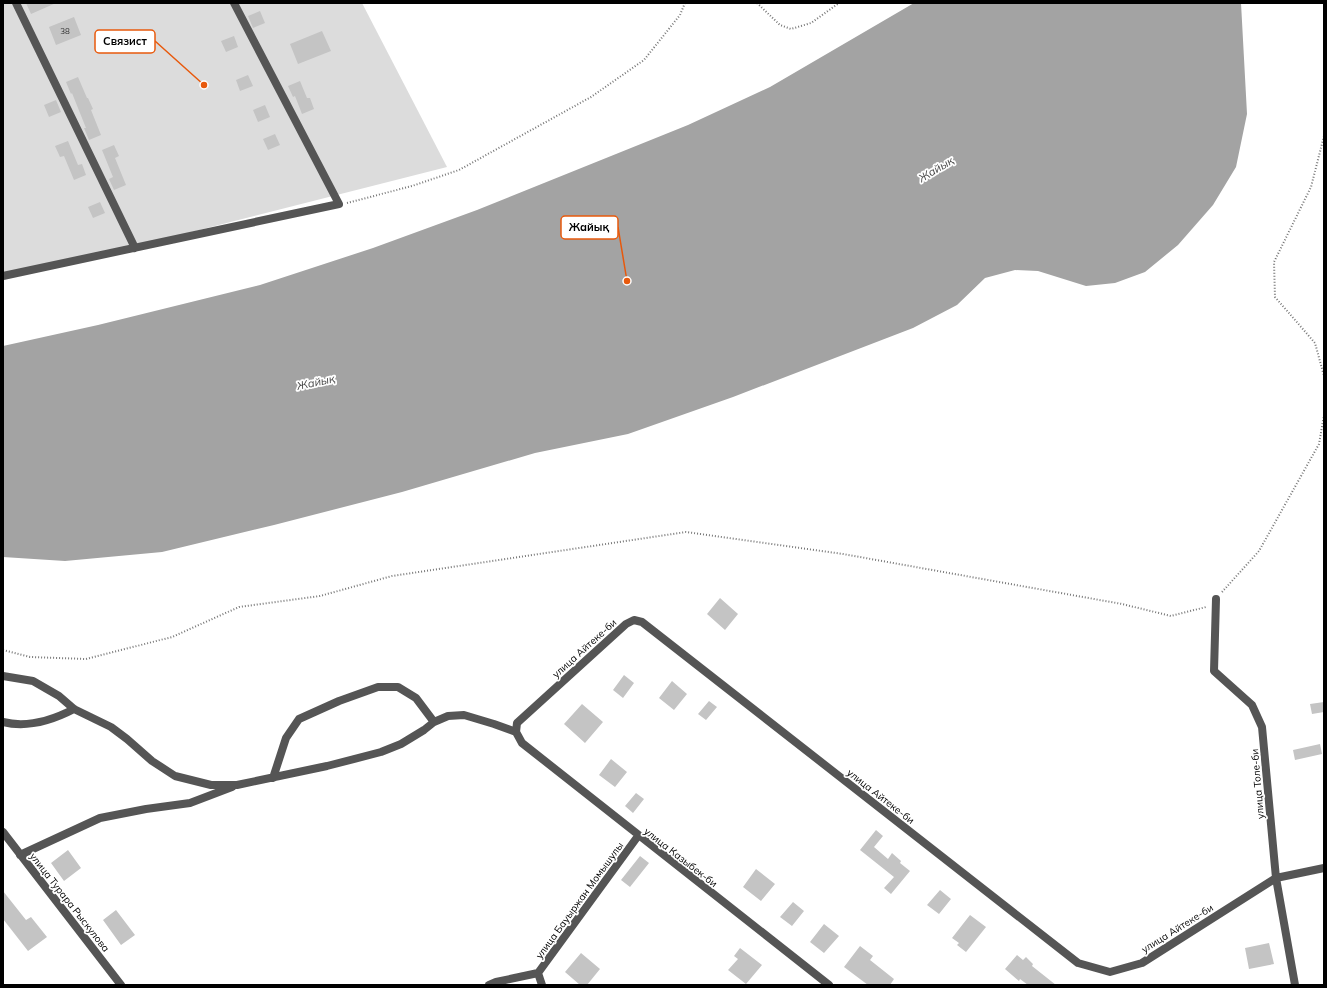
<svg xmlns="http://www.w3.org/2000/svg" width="1327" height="988" font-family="Mulish,sans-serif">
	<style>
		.green { fill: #dcdcdc }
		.water { fill: #a3a3a3 }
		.building { fill: #c4c4c4 }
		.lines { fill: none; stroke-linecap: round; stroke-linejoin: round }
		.path { stroke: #777; stroke-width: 2; stroke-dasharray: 1 2; stroke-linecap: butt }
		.street { stroke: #555; stroke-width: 8 }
		.labels { text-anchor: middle; stroke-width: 3.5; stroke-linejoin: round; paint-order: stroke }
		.number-label { font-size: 8px; fill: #313131 }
		.street-label { font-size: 10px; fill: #000; stroke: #fff }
		.water-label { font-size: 11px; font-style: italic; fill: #444; stroke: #fff }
		.leader { fill: none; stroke: #e8590c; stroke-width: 1.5 }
		.callout-dot { fill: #e8590c; stroke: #fff; stroke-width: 1.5 }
		.callout { fill: #fff; stroke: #e8590c; stroke-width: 1.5 }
		.callout-label { font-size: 11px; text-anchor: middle; font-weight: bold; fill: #000 }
	</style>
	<rect width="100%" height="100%" fill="#fff"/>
	<path class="green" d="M3,3H362L447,167L3,280Z"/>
	<path class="water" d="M914,3H1241L1247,114L1236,167L1213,205L1178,245L1145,272L1115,283L1086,286L1038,271L1015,270L985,278L957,305L913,328L733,397L628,434L535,453L402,492L274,525L162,552L65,561L3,557V346L98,325L260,285L373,248L477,210L688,125L770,87Z"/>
	<path class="building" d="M26,3H56L31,14Z
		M260,11L265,23L253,28L248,16Z
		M74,17L81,35L56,45L49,27Z
		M322,31L331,51L298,64L290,44Z
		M234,36L238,47L226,52L221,41Z
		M248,75L253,86L240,91L236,80Z
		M78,77L87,98H88L93,109L91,110L101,135L89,140L84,128H86L72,93L71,94L66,82Z
		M300,81L307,98H310L314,109L302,114L295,96L293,97L288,86Z
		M56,100L61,112L49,117L44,105Z
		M265,105L270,117L258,122L253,110Z
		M275,134L280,145L268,150L263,139Z
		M68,141L78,165L82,164L86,175L74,180L64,156L60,157L55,146Z
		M114,145L119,156L115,158L126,185L114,190L109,179L113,177L102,150Z
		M100,202L105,213L93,218L88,207Z
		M720,598L738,614L725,630L707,614Z
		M624,675L634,683L623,698L613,690Z
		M672,681L687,694L674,710L659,698Z
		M709,701L717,707L706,720L698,714Z
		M1324,702V712L1312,714L1310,704Z
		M582,704L603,722L585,743L564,724Z
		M1320,744L1322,754L1295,760L1293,750Z
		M611,759L627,772L615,787L599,775Z
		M636,793L644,799L633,813L625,806Z
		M876,830L883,836L874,847L888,859L892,853L901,861L900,863L910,871L891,894L884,888L894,877L860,850Z
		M68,850L81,868L64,881L51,863Z
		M640,856L649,863L630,887L621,880Z
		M756,869L775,884L761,901L743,887Z
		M940,890L951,899L939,914L927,905Z
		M3,891L26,920L31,917L47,937L28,951L3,919Z
		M793,902L804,911L792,926L780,917Z
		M116,910L135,935L121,945L103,920Z
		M970,915L986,927L966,952L957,945L959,943L952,938Z
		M824,924L839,936L824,953L810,942Z
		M1269,943L1274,964L1249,969L1245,948Z
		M860,946L873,956L870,960L894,979L890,985H868L844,967Z
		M740,948L762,965L746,984L728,970L738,959L734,956Z
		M581,953L600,969L587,985H580L565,972Z
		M1017,955L1023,960L1026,957L1033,964L1032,966L1056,985H1028L1020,979L1019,981L1005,969Z"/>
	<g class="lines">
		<path class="path" d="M757,3L780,25L791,29L811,23L839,3
			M1324,136L1311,187L1274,262L1275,297L1315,343L1324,376
			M347,203L412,186L459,170L591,97L644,60L680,15L685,3
			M1222,592L1259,551L1319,444L1324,415
			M3,650L30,657L86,659L172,637L239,607L320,596L392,576L686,532L843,554L1122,604L1171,616L1206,607"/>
		<path class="street" d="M16,3L135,248
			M3,276L339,204L234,3
			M1216,599L1214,671L1252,705L1262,727L1276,878L1295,985
			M3,676L33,681L59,696L74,709L111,727L127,739L152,761L175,776L211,785H237L327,766L381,752L401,744L424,730L434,722L448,716L464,715L494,724L516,732
			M3,722C27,728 53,720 74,709
			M273,778L286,738L299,719L339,701L378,687H398L416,698L434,722
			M3,832L121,985
			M20,855L100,818L146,809L190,803L232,787
			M538,973L542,985
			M489,985L496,982L538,973L638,836
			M829,985L522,743L516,732L517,723L626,624L634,620L642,622L1078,963L1110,972L1142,963L1276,878L1324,868"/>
	</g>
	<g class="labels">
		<g class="number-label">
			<text x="65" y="34">38</text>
		</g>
		<g class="street-label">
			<text transform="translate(584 648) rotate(-42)" y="4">улица Айтеке-би</text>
			<text transform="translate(1257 784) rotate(-95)" y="4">улица Толе-би</text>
			<text transform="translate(881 796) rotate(38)" y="4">улица Айтеке-би</text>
			<text transform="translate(681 857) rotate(38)" y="4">улица Казыбек-би</text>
			<text transform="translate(579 900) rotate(-54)" y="4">улица Бауыржан Момышулы</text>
			<text transform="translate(70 902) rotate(52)" y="4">улица Турара Рыскулова</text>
			<text transform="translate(1177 928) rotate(-32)" y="4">улица Айтеке-би</text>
		</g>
		<g class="water-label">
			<text transform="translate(936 169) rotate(-31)" y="4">Жайық</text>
			<text transform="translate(316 382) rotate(-12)" y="4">Жайық</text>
		</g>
	</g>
	<path class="leader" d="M204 85L155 41M627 281L618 227"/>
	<g class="callout-dot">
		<circle cx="204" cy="85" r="4"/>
		<circle cx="627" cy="281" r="4"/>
	</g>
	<g class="callout">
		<rect x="95" y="30" width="60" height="23" rx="4"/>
		<rect x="561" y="216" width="57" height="23" rx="4"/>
	</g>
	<g class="callout-label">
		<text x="125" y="45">Связист</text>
		<text x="589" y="231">Жайық</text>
	</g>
	<rect width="1327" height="988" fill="none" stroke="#000000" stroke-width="8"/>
</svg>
